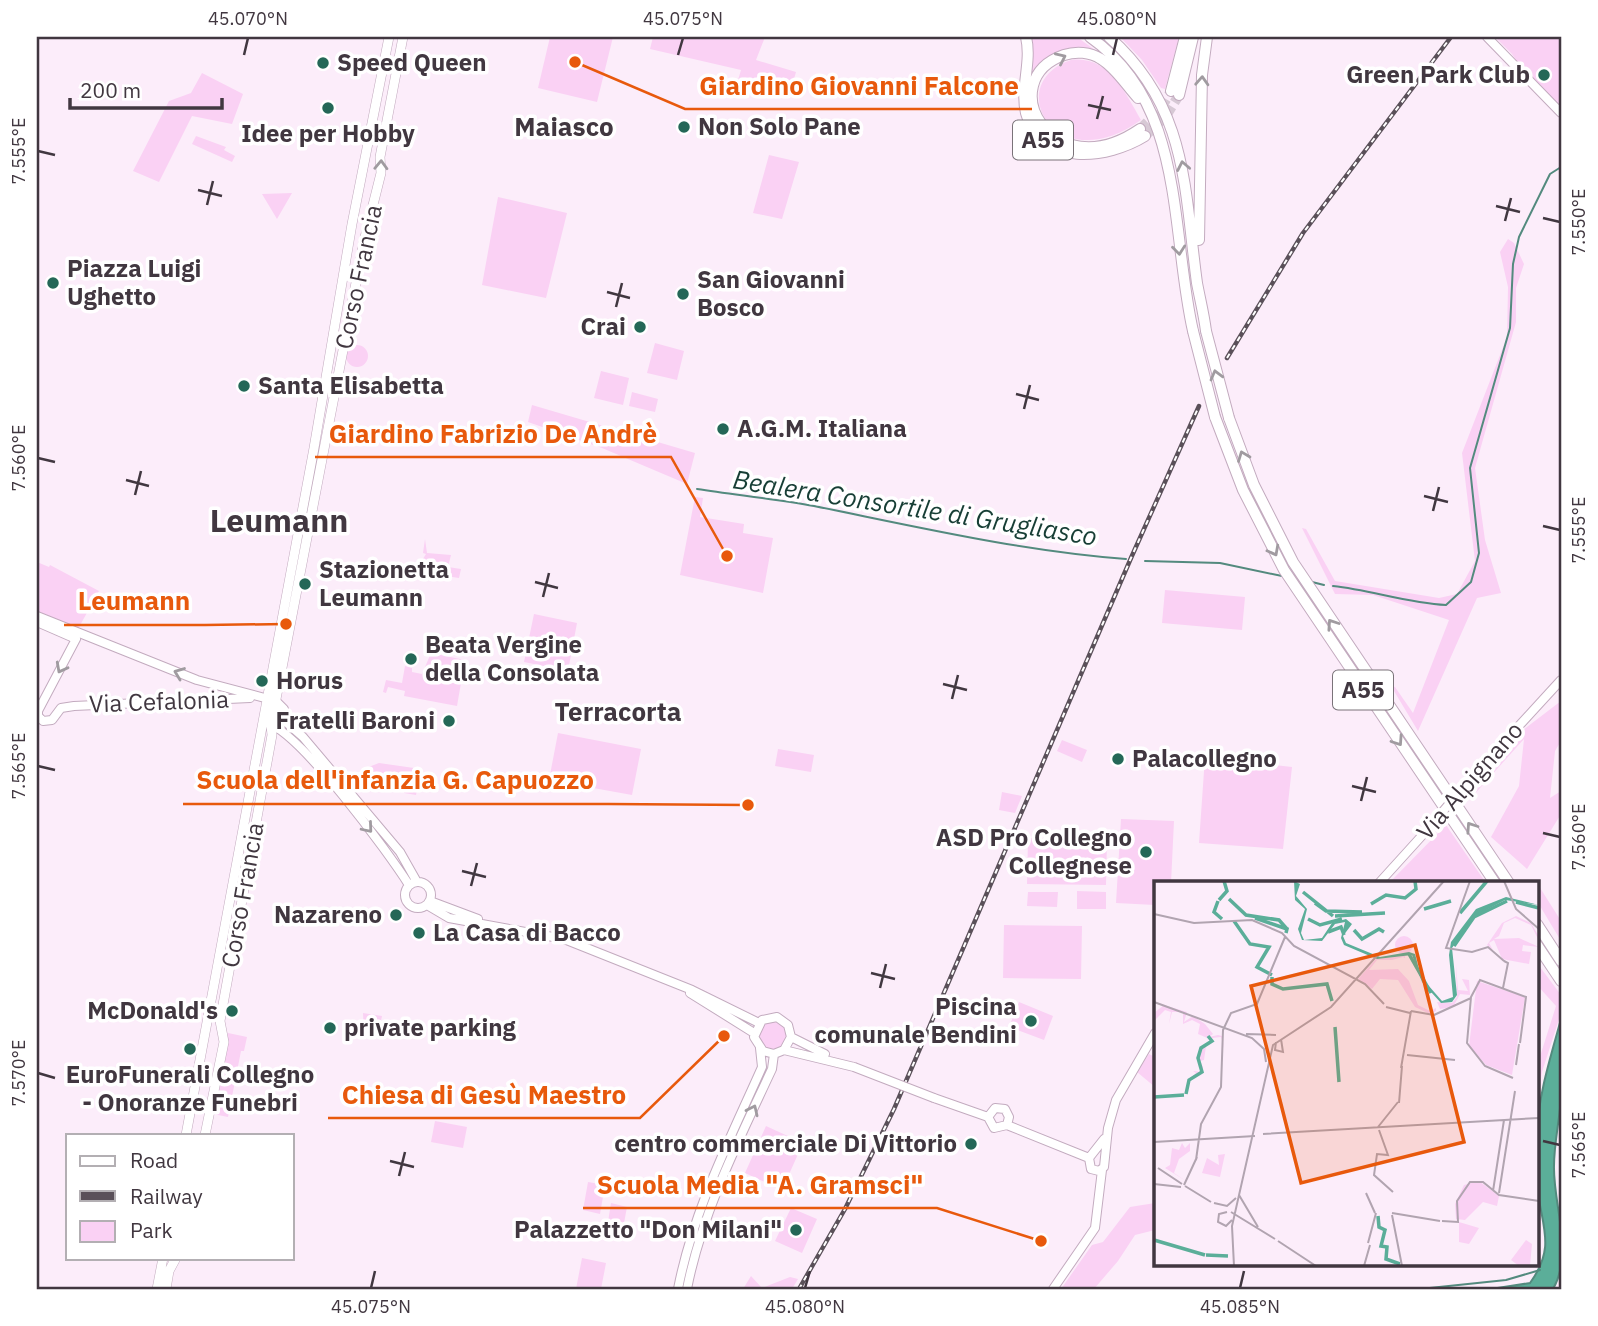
<svg xmlns="http://www.w3.org/2000/svg" width="1598" height="1326" font-family="'IBM Plex Sans',sans-serif">
	<style>
		.green { fill: #fad1f4 }
		.water { fill: #5bae99; stroke: #538a7e; stroke-width: 2 }
		.lines { fill: none; stroke-linecap: round; stroke-linejoin: round }
		.stream { stroke: #538a7e; stroke-width: 2 }
		.highway-tunnel { stroke: #d7c9d5; stroke-width: 10; stroke-dasharray: 10 5; stroke-linecap: butt }
		.secondary-casing { stroke: #c3abbf; stroke-width: 10 }
		.primary-casing { stroke: #c3abbf; stroke-width: 10 }
		.highway-casing { stroke: #c3abbf; stroke-width: 12 }
		.secondary { stroke: #fff; stroke-width: 8 }
		.primary { stroke: #fff; stroke-width: 9 }
		.highway { stroke: #fff; stroke-width: 10 }
		.rail-casing { stroke: #5a5059; stroke-width: 4.5 }
		.rail { stroke: #fff; stroke-width: 2; stroke-dasharray: 5; stroke-linecap: butt }
		.secondary-bridge-casing { stroke: #c3abbf; stroke-width: 10; stroke-linecap: butt }
		.highway-bridge-casing { stroke: #c3abbf; stroke-width: 12; stroke-linecap: butt }
		.secondary-bridge { stroke: #fff; stroke-width: 8 }
		.highway-bridge { stroke: #fff; stroke-width: 10 }
		.oneway { stroke: #a09ba0 }
		.ticks { fill: none; stroke: #413740; stroke-width: 2.5 }
		.poi-dot { fill: #246757; stroke: #fff; stroke-width: 2.5 }
		.labels { text-anchor: middle; stroke-width: 7; stroke-linejoin: round; paint-order: stroke }
		.shield { fill: #fff; stroke: #7a7379; stroke-width: 2 }
		.shield-label { font-size: 23px; font-weight: bold; fill: #413740 }
		.poi-label { font-size: 24px; font-weight: bold; fill: #413740; stroke: #fff; text-anchor: start }
		.street-label { font-size: 24px; fill: #413740; stroke: #fff }
		.neighbourhood-label { font-size: 26px; font-weight: bold; fill: #413740; stroke: #fff }
		.water-label { font-size: 26px; font-style: italic; fill: #173e35; stroke: #fff }
		.district-label { font-size: 32px; font-weight: bold; fill: #413740; stroke: #fff }
		.inset-river { fill: none; stroke: #5bae99; stroke-width: 3.5 }
		.inset-road { fill: none; stroke: #b1a4b0; stroke-width: 2 }
		.view { fill: #e8590c; fill-opacity: 0.15; stroke: #e8590c; stroke-width: 3.5 }
		.inset-edge { fill: none; stroke: #413740; stroke-width: 3.5 }
		.leader { fill: none; stroke: #e8590c; stroke-width: 2.5 }
		.callout-dot { fill: #e8590c; stroke: #fff; stroke-width: 2.5 }
		.callout-label { font-size: 26px; text-anchor: middle; font-weight: bold; fill: #e8590c; stroke: #fff; stroke-width: 7; stroke-linejoin: round; paint-order: stroke }
		.neatline { fill: none; stroke: #413740; stroke-width: 2.5 }
		.ticks-label { font-size: 18px; text-anchor: middle; fill: #413740 }
	</style>
	<rect width="100%" height="100%" fill="#fcedfa"/>
	<path class="green" d="M550,37H613L597,102L538,88Z
		M653,37H765L756,60L796,72L790,93L738,80L741,70L650,49Z
		M1031,37H1077L1095,50C1066,45 1049,56 1032,78Z
		M1120,37H1179L1165,89L1161,88L1142,60Z
		M1495,37H1561L1560,104L1540,96L1512,54Z
		M1071,60C1108,55 1125,92 1141,120C1055,182 1001,83 1071,60Z
		M202,73L243,94L232,124L192,116L159,182L133,171L169,101L191,93Z
		M196,136L226,147L224,150L235,156L232,162L192,144Z
		M769,155L799,162L782,219L753,213Z
		M292,193L277,219L262,194Z
		M498,197L567,213L546,298L482,285Z
		M1508,239L1514,243L1524,264L1516,288V322L1475,468L1485,540L1501,593L1477,598L1418,731L1391,686L1395,687L1413,713L1449,620L1373,595L1335,594L1302,528L1306,529L1335,581L1439,598L1457,594L1475,561L1462,453L1507,337L1508,287L1500,252Z
		M655,343L684,351L677,380L647,373Z
		M346 356a11 11 0 1 1 22 0a11 11 0 1 1-22 0Z
		M601,371L629,378L623,405L594,398Z
		M632,392L658,399L655,412L629,406Z
		M532,405L695,453L687,484L602,448L528,422Z
		M695,497L703,498L700,517L744,524L743,533L773,538L763,593L680,575Z
		M425,539L427,553L451,555L448,567L461,569L459,578L446,576L447,567L421,562L426,554L423,553Z
		M37,562L49,567L50,565L99,591L78,629L37,612Z
		M1165,590L1245,597L1242,630L1162,623Z
		M534,614L577,623L568,671L524,662Z
		M431,653L465,660L457,706L404,696L405,691L388,687L386,693L383,692L386,680L402,683L405,666L412,668V672L422,674Z
		M1561,701V741L1555,751L1550,798L1561,791V814L1527,869L1491,837L1519,786L1524,739L1471,798L1465,794L1514,737Z
		M558,733L641,749L632,795L549,780Z
		M1062,740L1087,750L1082,762L1057,751Z
		M778,749L814,755L811,772L775,766Z
		M1205,757L1292,767L1283,849L1199,843Z
		M379,763L421,769L416,795L404,793V787L381,783L366,768Z
		M1002,792L1022,796L1015,813L999,810Z
		M1121,819L1174,821L1171,883H1155V905L1116,903Z
		M1446,825L1486,883H1389Z
		M1028,838L1107,839L1106,885L1027,884Z
		M1537,883L1561,921V941L1537,901Z
		M1077,891L1106,892V909H1077Z
		M1028,892H1058L1057,907L1027,906Z
		M1004,925L1082,926L1081,979L1003,978Z
		M1537,963L1561,995V1013L1542,1072L1537,1108V1066L1556,1006L1537,985Z
		M1019,1002L1053,1016L1044,1040L1009,1027Z
		M363,1013L382,1016L378,1034L364,1033Z
		M759 1036a14 14 0 1 1 28 0a14 14 0 1 1-28 0Z
		M228,1033L247,1037L244,1051H241L228,1117L213,1114Z
		M1149,1054L1155,1057V1087L1137,1072Z
		M435,1121L467,1127L463,1148L431,1142Z
		M766,1126L803,1143L782,1190L745,1173Z
		M588,1182L605,1185L600,1214L583,1210Z
		M611,1203L627,1207L622,1234L613,1232L608,1222Z
		M1155,1203V1230L1135,1235L1118,1261L1094,1289H1061L1092,1245L1103,1242L1130,1207Z
		M791,1208L817,1219L802,1253L775,1241Z
		M582,1258L606,1263L601,1289H576Z
		M751,1276L762,1288L790,1277L798,1279L792,1289H743Z"/>
	<path class="water" d="M1561,1019C1561,1045 1563,1070 1561,1096C1560,1119 1554,1142 1554,1166C1553,1205 1574,1253 1553,1289H1491L1530,1283C1557,1246 1541,1226 1537,1185C1535,1167 1536,1148 1537,1131C1539,1092 1551,1056 1561,1019Z"/>
	<g class="lines">
		<path class="stream" d="M697,489C736,495 776,499 814,506C918,527 1021,551 1126,559
			M1145,561L1220,563L1282,576
			M1312,582L1324,585
			M1333,586C1371,590 1407,603 1446,605L1471,582L1479,553L1470,468L1510,328L1513,264L1519,237L1550,174L1561,167
			M1420,1289L1506,1280L1540,1270"/>
		<path class="highway-tunnel" d="M1140,129L1160,110L1171,91
			M1145,136L1166,116L1179,95"/>
		<defs>
			<path id="secondary" d="M1487,37L1561,113
				M37,616L197,680L276,701L284,709L287,723L303,737L400,852L417,882
				M37,622L76,639L38,711V716L43,721L52,720L61,708L74,706L250,698
				M267,723C301,733 388,852 409,885
				M1471,778L1561,680
				M405 895a13 13 0 1 1 26 0a13 13 0 1 1-26 0Z
				M1379,883L1428,829
				M430,901L478,919
				M427,905L449,918L564,939L692,990L759,1023
				M690,993L754,1033
				M791,1037L825,1054
				M784,1050L791,1037L788,1025L777,1017L762,1020L754,1037L763,1051L774,1054L784,1050L854,1067
				M934,1098L988,1117
				M988,1117L995,1108L1005,1109L1009,1117L1007,1125
				M988,1117L994,1128L1007,1125
				M1007,1125L1089,1158
				M1089,1158L1091,1169L1099,1171L1104,1167L1108,1128L1116,1100L1155,1033
				M1089,1158L1104,1139
				M678,1289C693,1211 730,1139 762,1067L760,1048
				M687,1289C702,1212 739,1140 772,1069L774,1054
				M1053,1289L1095,1228L1102,1170"/>
			<path id="primary" d="M186,1135L314,448L352,224L389,37
				M205,1135L224,1042L220,1021L272,735L271,725L364,241L381,173L380,157L403,37
				M157,1289L163,1258
				M166,1289L169,1271L176,1258"/>
			<path id="highway" d="M1026,37C1032,62 1020,88 1026,113C1040,168 1108,159 1145,136
				M1090,37C1186,104 1170,230 1193,331
				M1109,37C1188,107 1184,188 1197,283C1200,299 1204,315 1206,331
				M1171,91L1185,37
				M1179,95L1193,37
				M1138,98C1126,85 1116,68 1101,59C1090,52 1076,51 1064,55C992,80 1051,190 1140,129
				M1199,240L1202,75L1207,37
				M1215,417L1243,490L1284,570L1495,883
				M1229,418L1254,485L1293,562L1509,883
				M1537,924L1561,961
				M1537,945L1561,981"/>
		</defs>
		<use href="#secondary" class="secondary-casing"/>
		<use href="#primary" class="primary-casing"/>
		<use href="#highway" class="highway-casing"/>
		<use href="#secondary" class="secondary"/>
		<use href="#primary" class="primary"/>
		<use href="#highway" class="highway"/>
		<defs>
			<path id="rail" d="M1227,358L1303,233L1451,37
				M799,1289L845,1209L894,1109L1131,558L1199,406"/>
		</defs>
		<use href="#rail" class="rail-casing"/>
		<use href="#rail" class="rail"/>
		<defs>
			<path id="secondary-bridge" d="M1428,829L1471,778
				M854,1067L934,1098"/>
			<path id="highway-bridge" d="M1193,331L1215,417
				M1206,331L1229,418"/>
		</defs>
		<use href="#secondary-bridge" class="secondary-bridge-casing"/>
		<use href="#highway-bridge" class="highway-bridge-casing"/>
		<use href="#secondary-bridge" class="secondary-bridge"/>
		<use href="#highway-bridge" class="highway-bridge"/>
	</g>
	<defs><path id="oneway-chevron" d="M-2-3.5L2.5 0L-2 3.5" fill="none" stroke-width="1.6" stroke-linecap="round" stroke-linejoin="round" transform="scale(1.75)"/></defs>
	<g class="oneway">
		<use href="#oneway-chevron" transform="translate(1061 58) rotate(-25)"/>
		<use href="#oneway-chevron" transform="translate(1202 81) rotate(-87)"/>
		<use href="#oneway-chevron" transform="translate(381 165) rotate(-88)"/>
		<use href="#oneway-chevron" transform="translate(1183 166) rotate(-101)"/>
		<use href="#oneway-chevron" transform="translate(1179 250) rotate(84)"/>
		<use href="#oneway-chevron" transform="translate(1216 375) rotate(-105)"/>
		<use href="#oneway-chevron" transform="translate(1243 456) rotate(-111)"/>
		<use href="#oneway-chevron" transform="translate(1274 551) rotate(62)"/>
		<use href="#oneway-chevron" transform="translate(1332 624) rotate(-124)"/>
		<use href="#oneway-chevron" transform="translate(61 668) rotate(118)"/>
		<use href="#oneway-chevron" transform="translate(179 673) rotate(-159)"/>
		<use href="#oneway-chevron" transform="translate(1398 741) rotate(56)"/>
		<use href="#oneway-chevron" transform="translate(1471 827) rotate(-124)"/>
		<use href="#oneway-chevron" transform="translate(368 828) rotate(50)"/>
		<use href="#oneway-chevron" transform="translate(753 1110) rotate(-65)"/>
	</g>
	<path class="ticks" d="M244,55L248,38M678,55L683,38M1113,55L1117,38M1088,105L1111,110M1097,119L1103,96M38,151L55,155M198,190L222,196M207,205L213,181M1496,206L1520,212M1543,218L1560,222M1505,221L1511,198M607,292L630,298M616,307L622,283M1016,394L1039,400M1024,409L1030,385M38,458L55,462M126,480L149,486M135,495L141,471M1424,496L1448,502M1433,511L1439,487M1543,526L1560,530M535,582L558,588M543,597L549,573M943,684L967,690M952,699L958,675M38,766L55,770M1352,786L1376,792M1361,801L1367,777M1543,833L1560,837M462,871L486,877M471,886L477,863M871,973L895,979M880,988L886,964M38,1073L55,1078M1543,1141L1560,1145M390,1161L414,1167M399,1176L405,1152M371,1288L375,1271M805,1288L810,1271M1240,1288L1244,1271"/>
	<g class="poi-dot">
		<circle cx="323" cy="63" r="7"/>
		<circle cx="1544" cy="75" r="7"/>
		<circle cx="328" cy="108" r="7"/>
		<circle cx="684" cy="127" r="7"/>
		<circle cx="53" cy="283" r="7"/>
		<circle cx="683" cy="294" r="7"/>
		<circle cx="640" cy="327" r="7"/>
		<circle cx="244" cy="386" r="7"/>
		<circle cx="723" cy="429" r="7"/>
		<circle cx="305" cy="584" r="7"/>
		<circle cx="411" cy="659" r="7"/>
		<circle cx="262" cy="681" r="7"/>
		<circle cx="449" cy="721" r="7"/>
		<circle cx="1118" cy="759" r="7"/>
		<circle cx="1146" cy="852" r="7"/>
		<circle cx="396" cy="915" r="7"/>
		<circle cx="419" cy="933" r="7"/>
		<circle cx="232" cy="1011" r="7"/>
		<circle cx="1031" cy="1021" r="7"/>
		<circle cx="330" cy="1028" r="7"/>
		<circle cx="190" cy="1049" r="7"/>
		<circle cx="971" cy="1144" r="7"/>
		<circle cx="796" cy="1230" r="7"/>
	</g>
	<g class="labels">
		<g class="shield">
			<rect x="1013" y="120.5" width="60" height="39" rx="5"/>
			<rect x="1333" y="670.5" width="60" height="39" rx="5"/>
		</g>
		<g class="shield-label">
			<text x="1043" y="148">A55</text>
			<text x="1363" y="698">A55</text>
		</g>
		<g class="poi-label">
			<text x="337" y="71">Speed Queen</text>
			<text x="1530" y="83" text-anchor="end">Green Park Club</text>
			<text x="698" y="135">Non Solo Pane</text>
			<text x="328" y="142" text-anchor="middle">Idee per Hobby</text>
			<text x="67" y="277">Piazza Luigi<tspan x="67" dy="28">Ughetto</tspan></text>
			<text x="697" y="288">San Giovanni<tspan x="697" dy="28">Bosco</tspan></text>
			<text x="626" y="335" text-anchor="end">Crai</text>
			<text x="258" y="394">Santa Elisabetta</text>
			<text x="737" y="437">A.G.M. Italiana</text>
			<text x="319" y="578">Stazionetta<tspan x="319" dy="28">Leumann</tspan></text>
			<text x="425" y="653">Beata Vergine<tspan x="425" dy="28">della Consolata</tspan></text>
			<text x="276" y="689">Horus</text>
			<text x="435" y="729" text-anchor="end">Fratelli Baroni</text>
			<text x="1132" y="767">Palacollegno</text>
			<text x="1132" y="846" text-anchor="end">ASD Pro Collegno<tspan x="1132" dy="28">Collegnese</tspan></text>
			<text x="382" y="923" text-anchor="end">Nazareno</text>
			<text x="433" y="941">La Casa di Bacco</text>
			<text x="1017" y="1015" text-anchor="end">Piscina<tspan x="1017" dy="28">comunale Bendini</tspan></text>
			<text x="218" y="1019" text-anchor="end">McDonald's</text>
			<text x="344" y="1036">private parking</text>
			<text x="190" y="1083" text-anchor="middle">EuroFunerali Collegno<tspan x="190" dy="28">- Onoranze Funebri</tspan></text>
			<text x="957" y="1152" text-anchor="end">centro commerciale Di Vittorio</text>
			<text x="782" y="1238" text-anchor="end">Palazzetto "Don Milani"</text>
		</g>
		<g class="street-label">
			<text transform="translate(359 277) rotate(-78)" y="8">Corso Francia</text>
			<text transform="translate(159 702) rotate(-2)" y="8">Via Cefalonia</text>
			<text transform="translate(1470 781) rotate(-49)" y="8">Via Alpignano</text>
			<text transform="translate(243 895) rotate(-80)" y="8">Corso Francia</text>
		</g>
		<g class="neighbourhood-label">
			<text x="564" y="136">Maiasco</text>
			<text x="618" y="721">Terracorta</text>
		</g>
		<g class="water-label">
			<text transform="translate(915 508) rotate(9)" y="9">Bealera Consortile di Grugliasco</text>
		</g>
		<g class="district-label">
			<text x="279" y="532">Leumann</text>
		</g>
	</g>
	<g transform="translate(1154 881)">
		<rect width="385" height="385" fill="#fcedfa"/>
		<path d="M362,35L377,42L384,54L385,60L377,44L361,37L350,42L345,55L340,58L365,57L385,66L369,64L368,70L377,71L375,83L348,78L340,59L335,62L339,69L333,64L348,42ZM241 64a9 9 0 1 1 18 0a9 9 0 1 1-18 0ZM251,75V77L249,76L238,79H223L215,89L244,88L255,100L264,124L276,130L282,127V130L276,133L261,126L244,99L226,98L218,108L204,98L222,78ZM302,83L304,109L314,110L308,98L315,99L316,114L306,113L299,126L286,128L283,121L298,122L303,116ZM323,100L371,116L358,194L332,184L315,165ZM10,124L33,131L30,141L39,135L51,143L59,153L55,156L64,154L68,155L70,167L67,156L58,157V160L57,161L52,165L50,179L46,180L49,186V190L48,193L37,196L35,200L36,197L42,192L39,190L49,191L44,177L46,169L58,159L44,153L46,143L38,139L29,143V131H18L15,143L17,131L11,129L0,140V132ZM28,262L31,267L36,262V270L25,278L20,292L32,300L11,287L16,284L18,267L25,269ZM71,273L66,296L48,292L53,277L65,284L64,274ZM325,300L345,315L343,325L329,321L311,339L302,338L301,323L310,304ZM305,341L325,347L315,363L305,361ZM372,359L378,363L376,385H365L357,379Z" fill="#fad1f4"/>
		<path d="M140,0L146,3L142,15L153,28L147,52L150,59L168,57L178,42L192,38L198,43L189,55L192,62L226,76L255,71L261,73L267,96L288,120L299,116L295,74L297,61L322,28L352,16L385,24L351,19L319,36L298,67L303,114L298,121L287,122L268,101L258,74L223,78L190,64L187,57L191,41L181,43L168,60L148,59L144,48L151,28L141,19Z" fill="#5bae99"/>
		<path class="inset-river" d="M149,11L179,35M75,18L92,34L125,39L133,48M65,19L73,10L70,0M64,20L60,31L68,38M362,21L385,27M161,22L172,30L208,31M217,23L232,14L251,17L262,8L261,0M270,28L297,20M306,32L333,0M181,35L231,32M101,37L133,48L132,52M154,38L166,44L188,38M80,40L96,63L115,66L103,86L118,94M200,49L208,58L225,48L230,51M174,51L187,46L190,54M300,65L320,36L353,20M255,73L277,112M118,96V103L129,108L173,103L178,120M181,146L185,201M32,213L35,199L48,191L44,177L47,167L58,160L54,155M0,216L30,214M224,335L225,346L231,349L227,365L233,366L232,378L246,383M0,359L51,374M52,374L74,375"/>
		<path class="inset-road" d="M195,0H224M316,0L292,67L318,71L334,66L350,80M350,0L362,28L385,48M0,33L40,42L98,39L128,52L140,65L211,103L230,123M349,107L354,82L350,80M0,121L98,157L110,168L112,181M232,126L256,132M257,130L280,134M280,134L317,117M92,153L122,154M122,161L121,169L129,171L127,158M253,174L301,179M362,184L365,163M247,187L257,130M359,197L331,185L313,162L317,116L326,99L372,116L366,162M245,222L248,185M224,246L244,221M225,249L234,274L223,273L220,294L239,311M109,253L385,237M0,261L101,255M42,279L47,243L67,206L69,149L77,132L103,123L131,56M4,287L28,303M0,303L27,306M30,304L43,276M31,305L57,321M339,310L350,239M212,312L221,332M345,312L361,210M85,314L104,346M60,322L73,325L82,317M73,331L65,333L64,341L72,345L78,339M77,331L121,358M238,332L286,340M238,334L248,385M288,340L304,341L303,320L316,301H329L345,314L385,320M124,360L162,385M214,362L222,332M80,385L78,345L119,164L177,126L290,0M210,385L216,364"/>
		<path class="view" d="M261,64L310,261L147,302L97,105Z"/>
		<rect width="385" height="385" class="inset-edge"/>
	</g>
	<path class="leader" d="M575 62L685 109H1032M727 556L671 457H315M286 624L205 625H64M748 805L608 804H183M724 1036L640 1118H328M1041 1241L937 1208H583"/>
	<g class="callout-dot">
		<circle cx="575" cy="62" r="7"/>
		<circle cx="727" cy="556" r="7"/>
		<circle cx="286" cy="624" r="7"/>
		<circle cx="748" cy="805" r="7"/>
		<circle cx="724" cy="1036" r="7"/>
		<circle cx="1041" cy="1241" r="7"/>
	</g>
	<g class="callout-label">
		<text x="859" y="95">Giardino Giovanni Falcone</text>
		<text x="493" y="443">Giardino Fabrizio De Andrè</text>
		<text x="134" y="610">Leumann</text>
		<text x="395" y="789">Scuola dell'infanzia G. Capuozzo</text>
		<text x="484" y="1104">Chiesa di Gesù Maestro</text>
		<text x="760" y="1194">Scuola Media "A. Gramsci"</text>
	</g>
	<rect width="1598" height="1326" fill="none" stroke="#ffffff" stroke-width="77"/>
	<rect x="66" y="1134" width="228" height="126" fill="#ffffff" stroke="#b3afb3" stroke-width="2"/>
	<rect x="80" y="1156" width="35" height="10" fill="#ffffff" stroke="#b3afb3" stroke-width="2"/>
	<text x="130" y="1168" font-size="21" fill="#413740">Road</text>
	<rect x="80" y="1191" width="35" height="10" fill="#5a5059" stroke="#b3afb3" stroke-width="2"/>
	<text x="130" y="1204" font-size="21" fill="#413740">Railway</text>
	<rect x="80" y="1221" width="35" height="21" fill="#fad1f4" stroke="#b3afb3" stroke-width="2"/>
	<text x="130" y="1238" font-size="21" fill="#413740">Park</text>
	<path d="M70 98v10h152v-10" fill="none" stroke="#413740" stroke-width="3.5"/>
	<text x="80" y="98" font-size="21" fill="#413740" stroke="#ffffff" stroke-width="5" paint-order="stroke">200 m</text>
	<rect x="38" y="38" width="1522" height="1250" class="neatline"/>
	<g class="ticks-label">
		<text x="248" y="25">45.070°N</text>
		<text x="683" y="25">45.075°N</text>
		<text x="1117" y="25">45.080°N</text>
		<text transform="translate(19 151) rotate(-90)" y="6">7.555°E</text>
		<text transform="translate(1579 222) rotate(-90)" y="6">7.550°E</text>
		<text transform="translate(19 458) rotate(-90)" y="6">7.560°E</text>
		<text transform="translate(1579 530) rotate(-90)" y="6">7.555°E</text>
		<text transform="translate(19 766) rotate(-90)" y="6">7.565°E</text>
		<text transform="translate(1579 837) rotate(-90)" y="6">7.560°E</text>
		<text transform="translate(19 1073) rotate(-90)" y="6">7.570°E</text>
		<text transform="translate(1579 1145) rotate(-90)" y="6">7.565°E</text>
		<text x="371" y="1313">45.075°N</text>
		<text x="805" y="1313">45.080°N</text>
		<text x="1240" y="1313">45.085°N</text>
	</g>
</svg>
